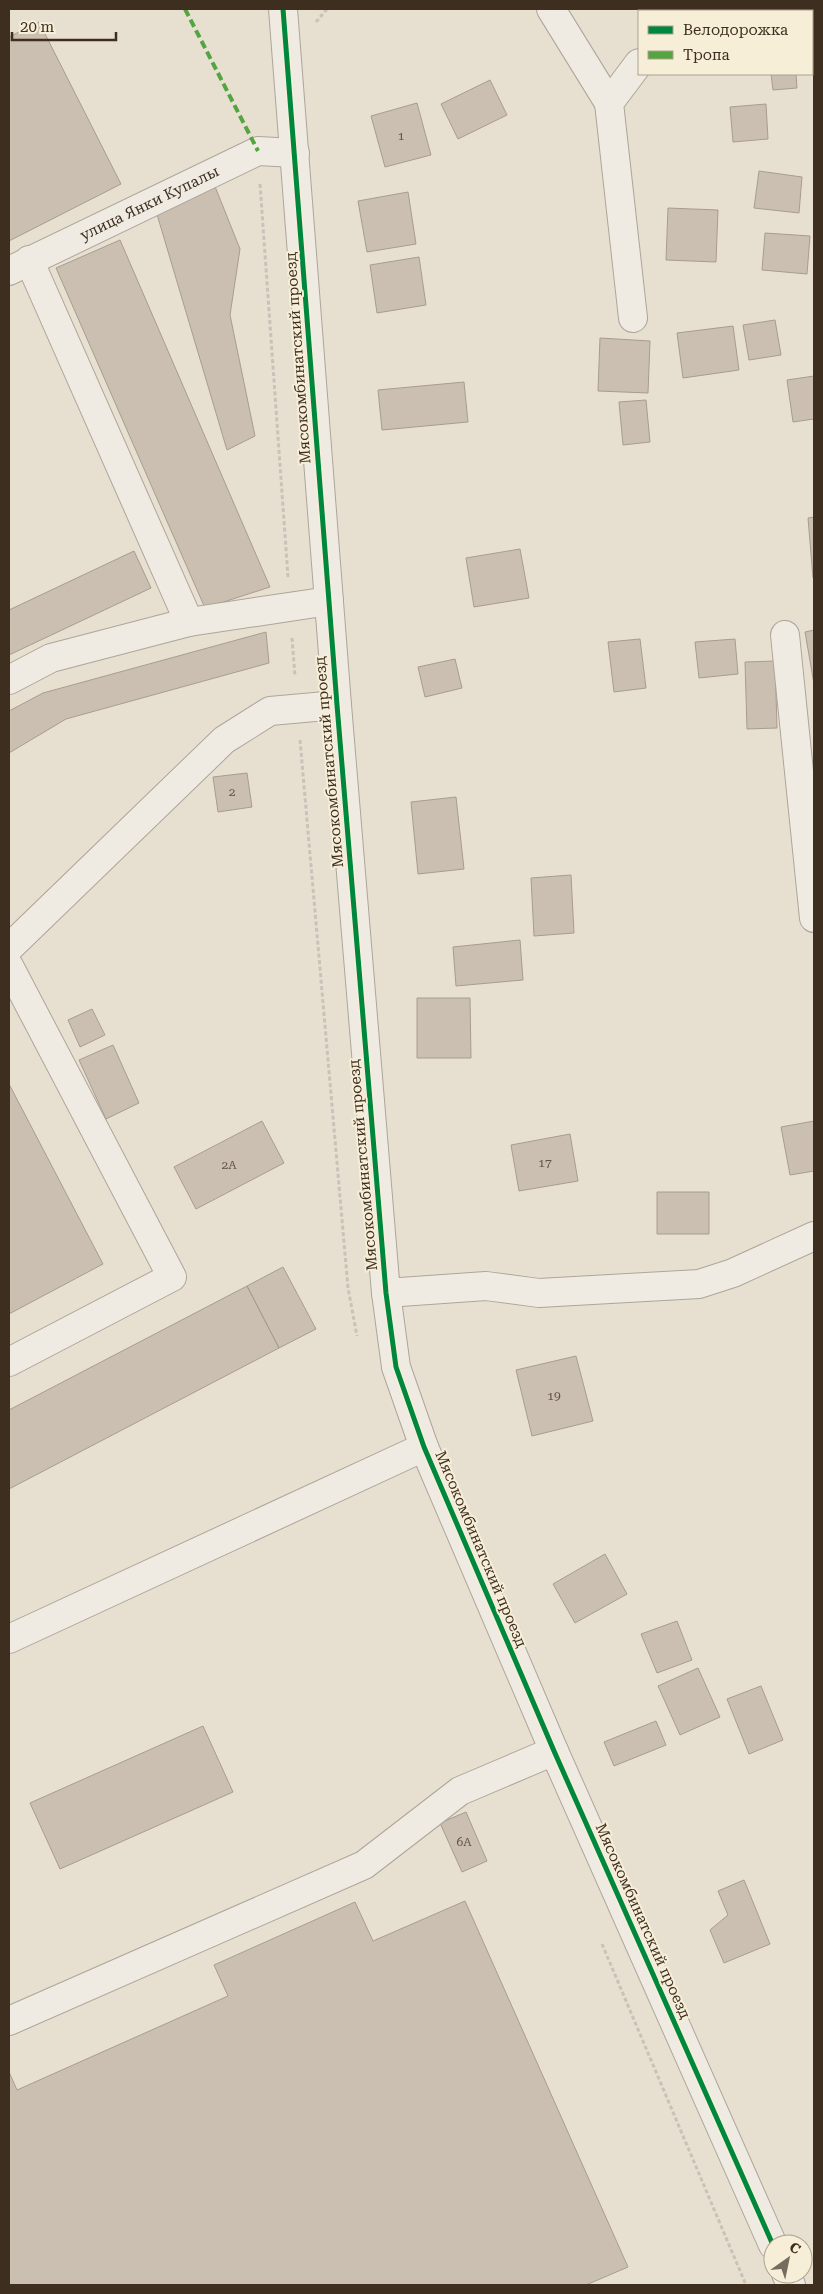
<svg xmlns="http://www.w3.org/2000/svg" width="823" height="2294" font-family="'Roboto Serif',serif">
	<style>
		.building { fill: #cbbfb2; stroke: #a89c90 }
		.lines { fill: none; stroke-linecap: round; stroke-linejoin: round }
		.minor-casing { stroke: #ada599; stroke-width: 30 }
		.path { stroke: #c8c2b9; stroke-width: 3; stroke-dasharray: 4 2.5; stroke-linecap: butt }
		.minor { stroke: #efebe3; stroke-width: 28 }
		.quiet { stroke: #54a441; stroke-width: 4; stroke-dasharray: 8 4; stroke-linecap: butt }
		.cycleway-casing { stroke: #f7eed8; stroke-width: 8 }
		.cycleway { stroke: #00873e; stroke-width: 5 }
		.labels { text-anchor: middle; stroke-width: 4; stroke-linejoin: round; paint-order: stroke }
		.number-label { font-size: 12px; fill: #605244 }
		.street-label { font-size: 15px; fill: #3d2e20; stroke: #f7eed8 }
	</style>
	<rect width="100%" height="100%" fill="#e7e0d1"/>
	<path class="building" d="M39,22L121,184L9,241V37Z
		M771,74H796L797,88L773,90Z
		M490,80L507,115L458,139L441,104Z
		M417,103L431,155L385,167L371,116Z
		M766,104L768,139L733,142L730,107Z
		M759,171L802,177L799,213L754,208Z
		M214,184L240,249L230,315L255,436L227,450L156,211Z
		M408,192L416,244L367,252L358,201Z
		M668,208L718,210L716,262L666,260Z
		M765,233L810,236L807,274L762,270Z
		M120,240L270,587L205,608L56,268Z
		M419,257L426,305L377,313L370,265Z
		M775,320L781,355L749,360L743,325Z
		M733,326L739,370L683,378L677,333Z
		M600,338L650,341L648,393L598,391Z
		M814,376V419L793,422L787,380Z
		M464,382L468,422L382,430L378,390Z
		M646,400L650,442L623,445L619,402Z
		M814,517V578H813L808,518Z
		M520,549L529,598L474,607L466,558Z
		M134,551L151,588L9,655V610Z
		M814,630V684L805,632Z
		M266,632L269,663L66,719L9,753V711L43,693Z
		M640,639L646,688L614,692L608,642Z
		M735,639L738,674L699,678L695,642Z
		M455,659L462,688L425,697L418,667Z
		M775,661L777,728L747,729L745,662Z
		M247,773L252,807L218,812L213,777Z
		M456,797L464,869L418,874L411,802Z
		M571,875L574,933L534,936L531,878Z
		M520,940L523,980L456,986L453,947Z
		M417,998H470L471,1058H417Z
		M92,1009L105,1035L80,1047L68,1020Z
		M113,1045L139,1103L106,1119L79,1060Z
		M9,1084L103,1264L9,1314Z
		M262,1121L284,1163L196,1209L174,1167Z
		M814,1121V1171L790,1175L781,1127Z
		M570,1134L578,1181L519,1191L511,1145Z
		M657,1192H709V1234H657Z
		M283,1267L316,1329L279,1348L247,1286Z
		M247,1286L279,1348L9,1489V1410Z
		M576,1356L593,1421L532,1436L516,1370Z
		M605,1554L627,1594L575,1623L553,1584Z
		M677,1621L692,1660L657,1673L641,1634Z
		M698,1668L720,1717L680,1735L658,1686Z
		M761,1686L783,1740L749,1754L727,1699Z
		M656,1721L666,1745L614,1766L604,1742Z
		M203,1726L233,1792L60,1869L30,1803Z
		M466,1812L487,1861L462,1872L440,1823Z
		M744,1880L770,1944L724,1963L710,1930L728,1915L718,1891Z
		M465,1901L628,2267L586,2285H9V2072L17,2090L228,1996L214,1965L355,1902L373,1941Z"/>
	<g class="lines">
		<defs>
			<g id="minor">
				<path d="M283,9L337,705L386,1293L396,1367L424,1447L554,1751L773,2245"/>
				<path d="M551,9L609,103"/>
				<path d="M685,11L688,9"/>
				<path d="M29,260L189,622"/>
				<path id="s1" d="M9,271L258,151L295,153"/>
				<path d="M633,318L609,103L639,63"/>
				<path d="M785,635L814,918"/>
				<path d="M9,680L51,658L189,622L329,601"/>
				<path d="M9,948L224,740L270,711L337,705"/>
				<path d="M9,966L172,1277L9,1362"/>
				<path d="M386,1293L486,1286L539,1293L699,1284L733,1273L814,1236"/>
				<path d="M9,1639L424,1447"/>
				<path d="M9,2021L364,1865L460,1791L554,1751"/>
				<path d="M786,2274L791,2285"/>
			</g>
		</defs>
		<use href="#minor" class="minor-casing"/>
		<path class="path" d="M316,22L327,9
			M260,184L288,577
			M292,638L295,676
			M300,740L348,1288L357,1336
			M602,1944L746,2285"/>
		<use href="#minor" class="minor"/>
		<path class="quiet" d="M185,9L258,151"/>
		<defs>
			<path id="cycleway" d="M283,9L337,705L386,1293L396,1367L424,1447L554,1751L773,2245"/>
		</defs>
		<use href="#cycleway" class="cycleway-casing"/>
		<use href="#cycleway" class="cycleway"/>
	</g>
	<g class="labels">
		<g class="number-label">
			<text x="401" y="140">1</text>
			<text x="232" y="796">2</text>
			<text x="545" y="1167">17</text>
			<text x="229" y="1169">2А</text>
			<text x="554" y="1400">19</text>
			<text x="464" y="1846">6А</text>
		</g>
		<g class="street-label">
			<text dy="5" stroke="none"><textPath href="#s1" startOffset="156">улица Янки Купалы</textPath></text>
			<text transform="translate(298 358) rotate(-94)" y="5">Мясокомбинатский проезд</text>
			<text transform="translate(329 762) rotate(-95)" y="5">Мясокомбинатский проезд</text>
			<text transform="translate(363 1165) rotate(-95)" y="5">Мясокомбинатский проезд</text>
			<text transform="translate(481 1549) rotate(67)" y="5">Мясокомбинатский проезд</text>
			<text transform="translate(643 1921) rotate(66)" y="5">Мясокомбинатский проезд</text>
		</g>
	</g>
	<rect width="823" height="2294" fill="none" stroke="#3d2e20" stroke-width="20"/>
	<rect x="638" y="10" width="175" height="65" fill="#f7eed8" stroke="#ada18e"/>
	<rect x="648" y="26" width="25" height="8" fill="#00873e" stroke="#ada18e"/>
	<text x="683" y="35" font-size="15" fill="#3d2e20">Велодорожка</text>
	<rect x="648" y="51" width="25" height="8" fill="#54a441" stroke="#ada18e"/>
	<text x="683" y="60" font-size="15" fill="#3d2e20">Тропа</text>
	<g transform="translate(788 2259) rotate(33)"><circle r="24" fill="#f7eed8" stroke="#ada18e"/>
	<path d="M0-4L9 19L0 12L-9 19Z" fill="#786c5e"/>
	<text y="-8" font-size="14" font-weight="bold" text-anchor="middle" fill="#3d2e20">С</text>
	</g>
	<path d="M12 32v8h104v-8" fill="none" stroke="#3d2e20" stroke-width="2.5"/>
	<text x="20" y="32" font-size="15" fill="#3d2e20" stroke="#f7eed8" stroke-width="4" paint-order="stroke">20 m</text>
</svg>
